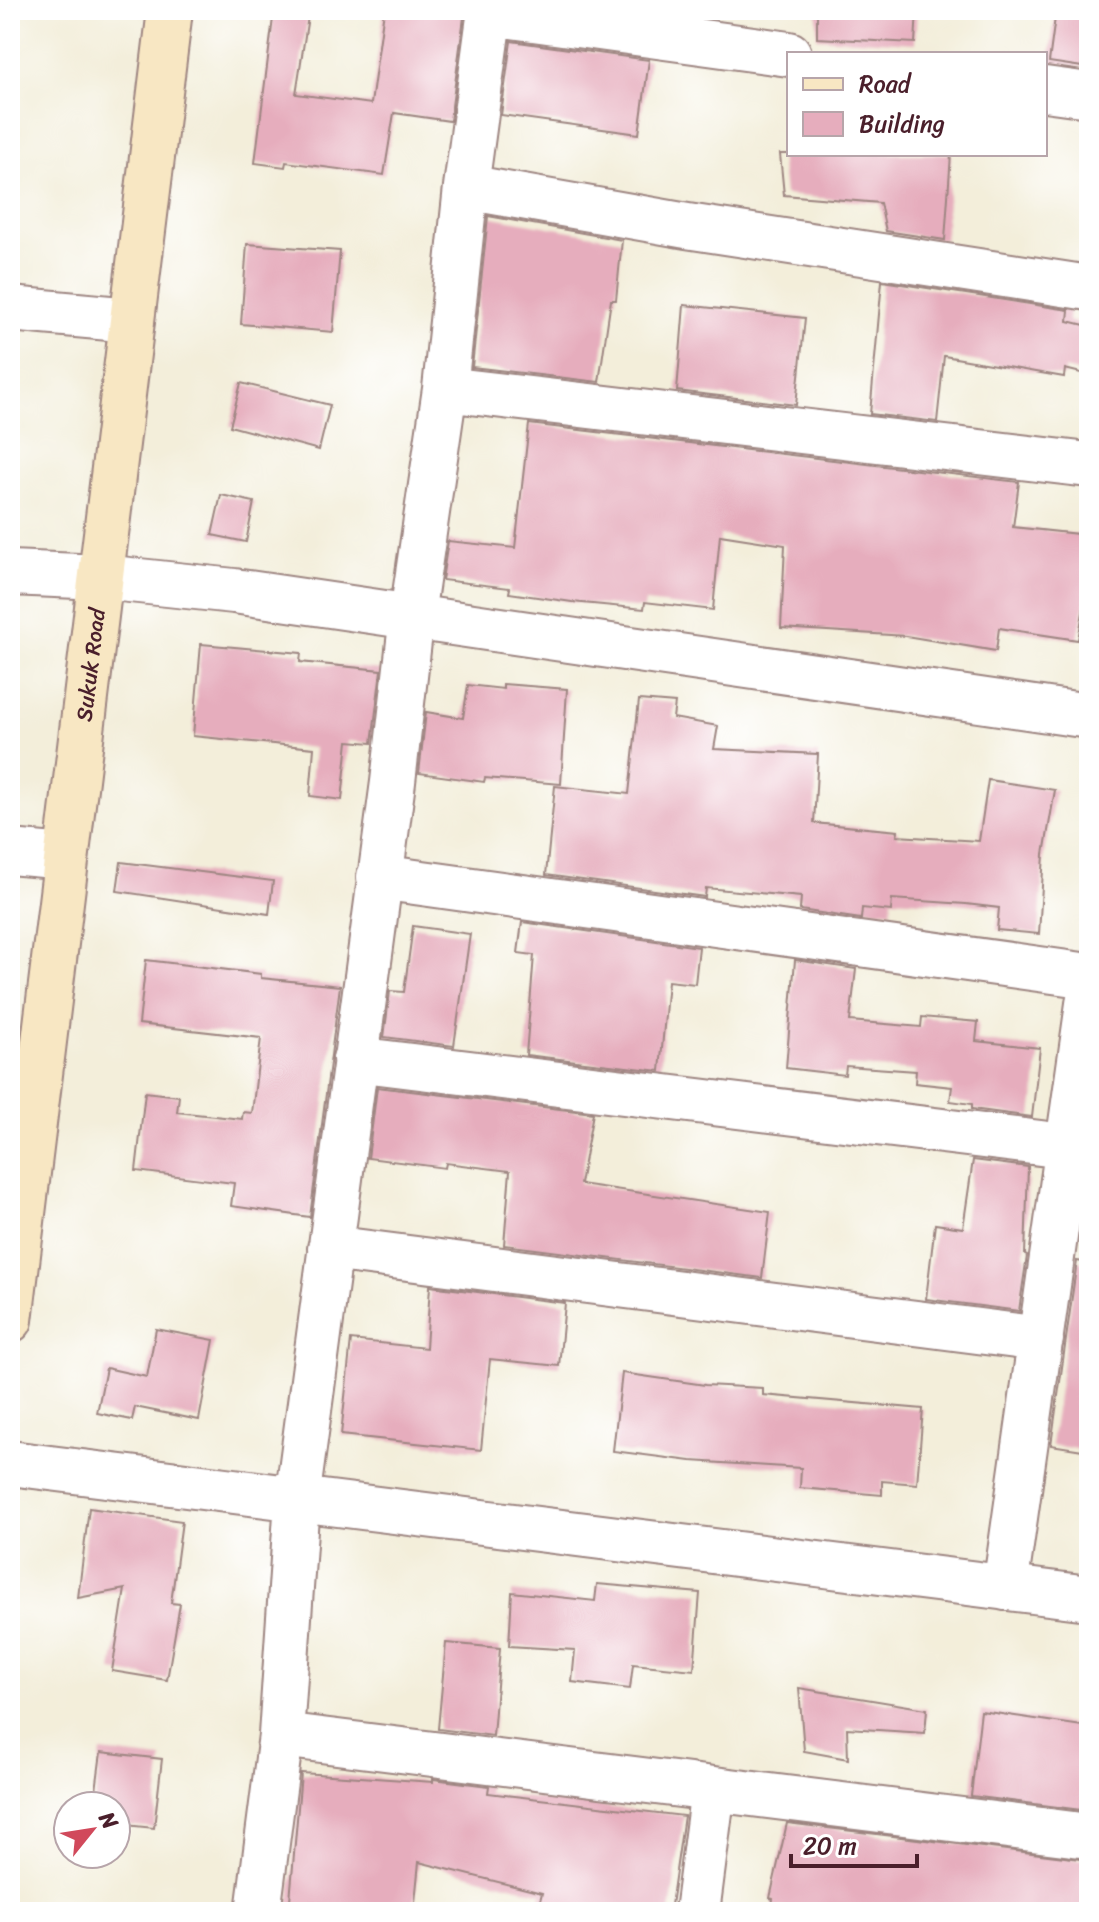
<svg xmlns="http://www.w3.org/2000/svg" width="1099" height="1922" font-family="Sriracha,sans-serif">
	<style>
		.building { fill: #e6adbd }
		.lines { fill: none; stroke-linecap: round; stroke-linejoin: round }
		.street-casing { stroke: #9e8682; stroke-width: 48 }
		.secondary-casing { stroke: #9e8682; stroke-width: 48 }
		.street { stroke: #fff; stroke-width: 44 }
		.secondary { stroke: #f8e7c3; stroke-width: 44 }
		.labels { text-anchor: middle; stroke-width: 6; stroke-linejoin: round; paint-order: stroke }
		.street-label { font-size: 22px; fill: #4a1f2b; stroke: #fff }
	</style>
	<rect width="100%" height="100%" fill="#fff"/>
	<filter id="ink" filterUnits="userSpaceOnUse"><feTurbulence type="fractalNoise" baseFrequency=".0125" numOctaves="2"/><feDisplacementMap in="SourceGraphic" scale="16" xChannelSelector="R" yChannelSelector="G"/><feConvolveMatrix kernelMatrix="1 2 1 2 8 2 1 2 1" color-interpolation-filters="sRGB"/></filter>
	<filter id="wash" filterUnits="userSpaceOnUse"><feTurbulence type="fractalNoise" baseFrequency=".006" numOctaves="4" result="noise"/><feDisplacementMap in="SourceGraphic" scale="32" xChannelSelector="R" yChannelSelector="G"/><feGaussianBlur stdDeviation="1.8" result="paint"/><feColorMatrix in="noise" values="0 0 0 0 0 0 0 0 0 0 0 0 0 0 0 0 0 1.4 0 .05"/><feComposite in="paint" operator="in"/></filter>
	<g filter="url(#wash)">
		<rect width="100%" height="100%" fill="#f3eeda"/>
		<g id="blocks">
			<path class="building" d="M274,10H309L296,94L371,104L384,10H465L450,121L394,113L384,175L286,162L285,167L255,163Z
				M817,10H917L915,43L817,38Z
				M1056,10H1089V68L1049,62Z
				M511,41L649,60L639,134L501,115Z
				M780,154H951L945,240L886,231L880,203L784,195Z
				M488,216L622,240L616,300H611L599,382L472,367Z
				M247,244L340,251L333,332L241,324Z
				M882,281L1069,310L1068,321L1089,326V375L1065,369L1064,377L944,356L937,422L870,414Z
				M684,305L805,318L796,405L677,391Z
				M241,383L330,405L319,450L230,426Z
				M529,424L1019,482L1013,527L1087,535L1085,568L1089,569V579L1078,640L999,628L996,651L906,636L781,628L785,545L720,535L713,610L645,602L644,609L572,602L509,593L510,588L442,580L448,541L515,548Z
				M221,495L254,502L246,542L212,535Z
				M201,644L301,653L300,662L381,670L372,743L348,741L342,800L310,796L314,748L193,736Z
				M503,684L567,689L561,784L485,778L484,782L419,773L426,712L463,718L468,685L503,689Z
				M639,700L675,703L673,718L718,726L714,749L818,754L814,823L898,831L897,836L979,841L988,780L1055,790L1044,854L1039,934L997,930L999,908L966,904L892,899L891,911L862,908L861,919L800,910L801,897L706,888L705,897L546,875L555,786L629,794Z
				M121,862L273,881L269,914L117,891Z
				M522,922L699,947L695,984L668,981L660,1071L526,1055L534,955L518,953Z
				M413,926L470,934L454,1046L384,1037L390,991L404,992Z
				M146,960L261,974V978L340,986L310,1217L231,1206L234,1183L136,1171L145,1092L179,1096L177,1112L242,1119L243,1112L252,1113L261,1038L139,1024Z
				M795,960L856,969L850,1021L921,1027L922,1017L978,1022L976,1041L1040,1048L1032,1117L972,1109V1104L950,1101L952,1087L915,1083L916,1071L846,1066L845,1075L786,1068Z
				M377,1087L593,1113L580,1184L770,1212L762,1278L504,1245L510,1171L446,1163L445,1168L368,1158Z
				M973,1160L1028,1167L1025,1255L1027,1256L1019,1311L926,1299L935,1224L963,1228Z
				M1077,1261L1089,1263V1451L1051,1445Z
				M430,1286L565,1303L559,1366L490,1359L481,1450L341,1435L351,1340L426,1348Z
				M156,1329L214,1340L199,1420L135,1407L132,1420L97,1413L106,1368L147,1377Z
				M622,1373L705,1385L763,1388V1395L923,1409L917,1484L882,1481V1495L800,1488L801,1468L691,1461L613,1451Z
				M89,1508L182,1521L171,1603L180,1604L167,1680L112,1671L125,1589L78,1598Z
				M597,1584L700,1593L694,1670L633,1664L630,1689L572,1682L575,1650L509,1646L512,1592L595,1601Z
				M446,1643L500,1648L493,1736L438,1729Z
				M799,1688L927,1709L925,1733L847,1728L848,1759L804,1751Z
				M981,1711L1089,1727V1811L971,1796Z
				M101,1752L162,1759L154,1828L116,1824V1806H94Z
				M301,1773L433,1782V1779L489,1786L488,1793L684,1816L670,1912H537L542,1893L419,1862L414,1912H289Z
				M787,1823L1089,1860V1912H803L772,1906L773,1899L770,1898Z"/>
		</g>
	</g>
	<g filter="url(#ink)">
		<use href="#blocks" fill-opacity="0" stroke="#9e8682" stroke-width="2"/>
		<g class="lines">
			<defs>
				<path id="street" d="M490,13L789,54
					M1045,89L1089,95
					M466,187L687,226L1089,288
					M10,309L132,320
					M445,389L1089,465
					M10,573L101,577L234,591L1089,716
					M10,852L66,857
					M379,877L1089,976
					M355,1059L1089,1149
					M330,1248L1041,1339
					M10,1463L1089,1598
					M1005,1588L1089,997
					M281,1735L1089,1836
					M258,1912L281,1735L297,1500L393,782L412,615L445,389L466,187L490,10
					M697,1912L713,1789"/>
				<g id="secondary">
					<path id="s1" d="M10,1320L170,10"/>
				</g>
			</defs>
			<use href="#street" class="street-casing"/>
			<use href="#secondary" class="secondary-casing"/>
			<use href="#street" class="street"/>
			<use href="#secondary" class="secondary"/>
		</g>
	</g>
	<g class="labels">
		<g class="street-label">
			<text dy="8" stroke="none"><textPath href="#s1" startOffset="660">Sukuk Road</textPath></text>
		</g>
	</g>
	<rect width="1099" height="1922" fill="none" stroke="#fff" stroke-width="40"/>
	<rect x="787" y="52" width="260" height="104" fill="#ffffff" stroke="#b7a5aa" stroke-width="2"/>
	<rect x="803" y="78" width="40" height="12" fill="#f8e7c3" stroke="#b7a5aa" stroke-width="2"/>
	<text x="859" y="92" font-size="24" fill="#4a1f2b">Road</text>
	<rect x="803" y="112" width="40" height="24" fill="#e6adbd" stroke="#b7a5aa" stroke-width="2"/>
	<text x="859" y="132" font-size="24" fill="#4a1f2b">Building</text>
	<g transform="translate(92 1830) rotate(60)"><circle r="38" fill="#ffffff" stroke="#b7a5aa" stroke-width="2"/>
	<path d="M0-6L14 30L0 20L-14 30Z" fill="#d1495b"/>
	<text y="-12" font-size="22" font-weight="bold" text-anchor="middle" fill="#4a1f2b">N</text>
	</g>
	<path d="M791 1854v12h126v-12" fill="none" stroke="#4a1f2b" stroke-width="4"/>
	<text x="803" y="1854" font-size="24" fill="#4a1f2b" stroke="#ffffff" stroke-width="6" paint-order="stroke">20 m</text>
</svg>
